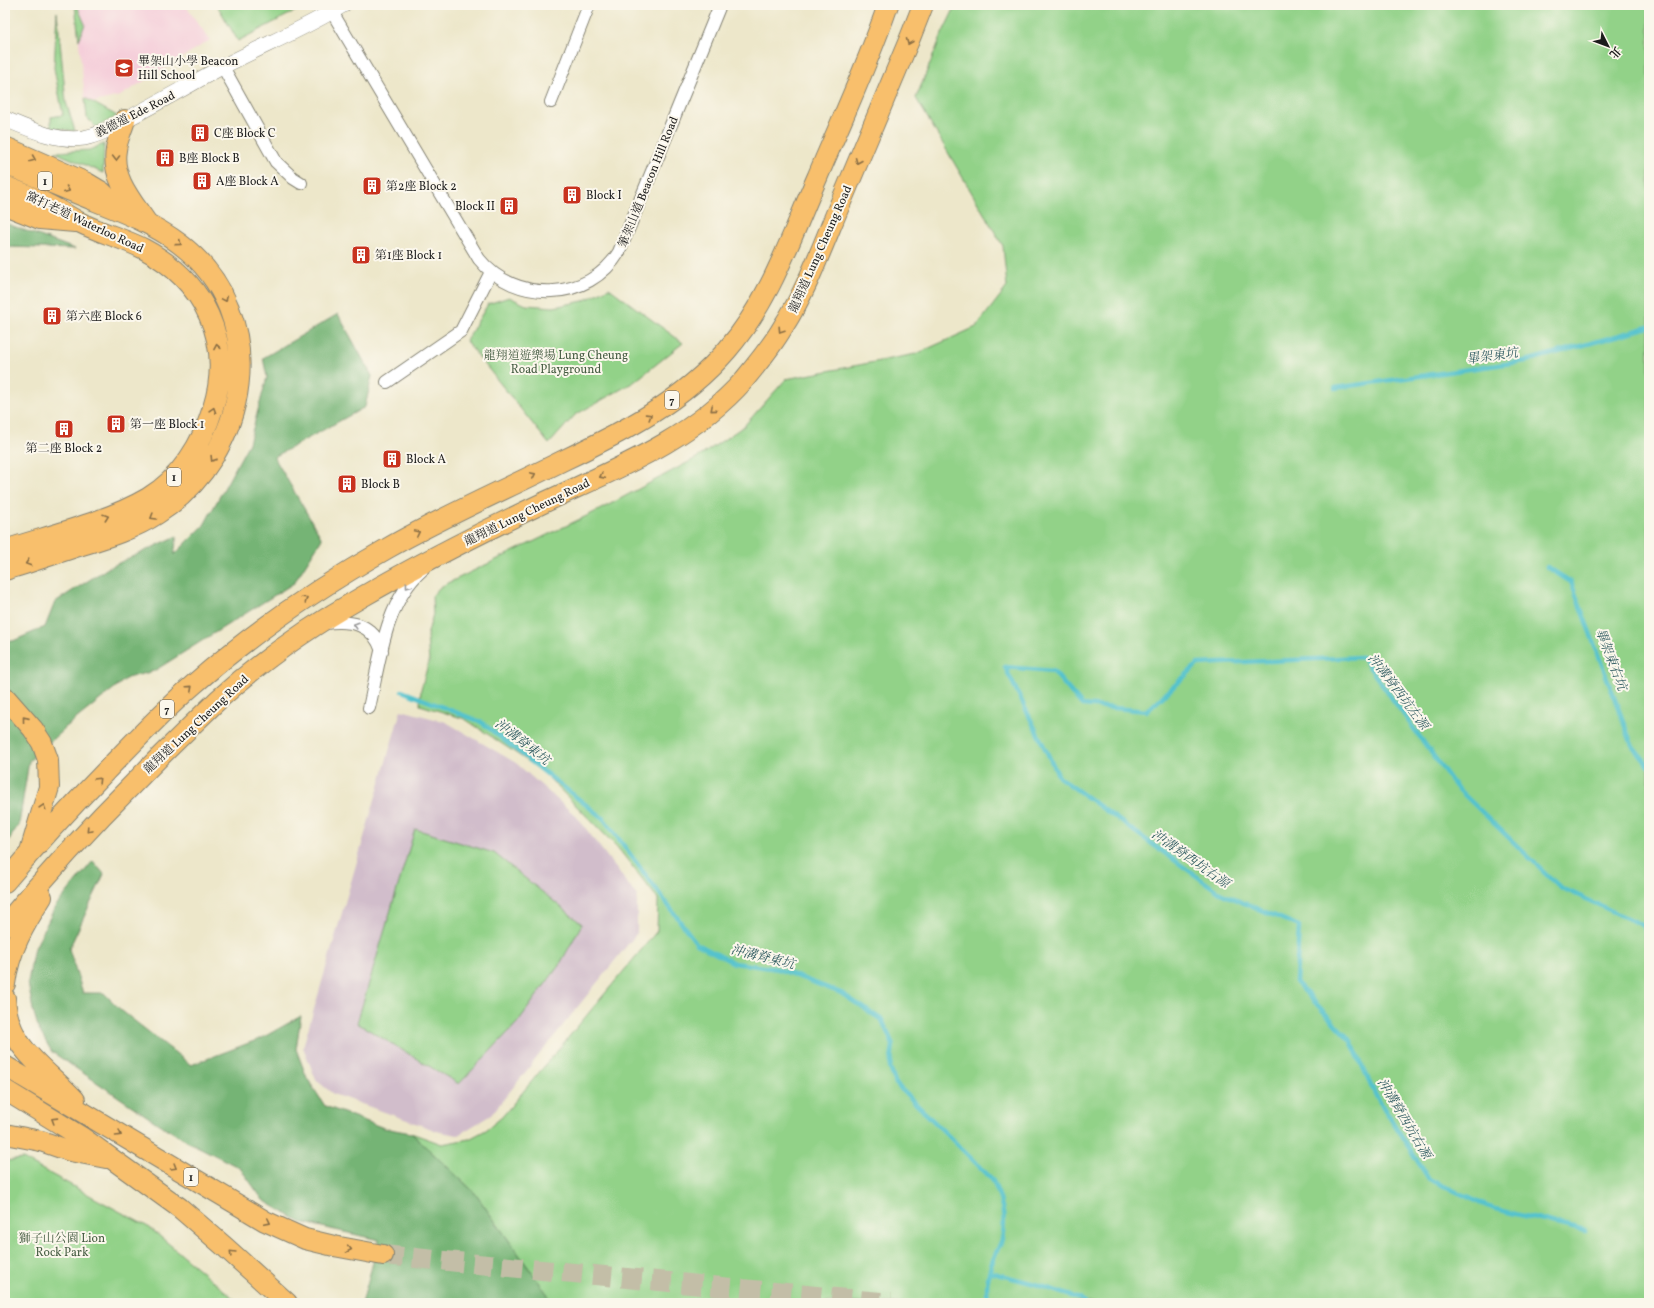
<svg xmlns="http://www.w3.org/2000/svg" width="1654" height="1308" font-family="Vollkorn,'Noto Serif TC',serif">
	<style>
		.built { fill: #f5cfda }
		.industrial { fill: #d1bdcb }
		.green { fill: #92d288; stroke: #577752 }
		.forest { fill: #75b474; stroke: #486848 }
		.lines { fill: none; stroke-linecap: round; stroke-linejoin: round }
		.stream { stroke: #55c2cd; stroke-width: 4.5 }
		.trunk-tunnel { stroke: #c3bea7; stroke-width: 20; stroke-dasharray: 20 10; stroke-linecap: butt }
		.minor-casing { stroke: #848273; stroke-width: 14 }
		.tertiary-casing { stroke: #848273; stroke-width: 16 }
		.trunk-casing { stroke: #848273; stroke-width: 22 }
		.minor { stroke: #fff; stroke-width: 12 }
		.tertiary { stroke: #fff; stroke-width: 15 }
		.trunk { stroke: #f8bf6c; stroke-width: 20 }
		.oneway { stroke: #8a6e44 }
		.oneway2 { stroke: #999 }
		.labels { text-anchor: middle; stroke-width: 4; stroke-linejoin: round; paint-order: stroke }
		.shield { fill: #fbf7ec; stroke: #5f5e5a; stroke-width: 1 }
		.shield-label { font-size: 11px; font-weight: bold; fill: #1c1c1c }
		.poi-label { font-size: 12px; fill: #1c1c1c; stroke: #fbf7ec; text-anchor: start }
		.street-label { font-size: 12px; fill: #1c1c1c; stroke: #fbf7ec }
		.park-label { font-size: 12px; fill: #455c42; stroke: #fbf7ec }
		.water-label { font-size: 13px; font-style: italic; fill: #335e63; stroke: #fbf7ec }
	</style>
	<rect width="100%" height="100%" fill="#fbf7ec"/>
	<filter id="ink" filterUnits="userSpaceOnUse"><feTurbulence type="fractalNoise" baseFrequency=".025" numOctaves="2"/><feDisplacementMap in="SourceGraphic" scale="8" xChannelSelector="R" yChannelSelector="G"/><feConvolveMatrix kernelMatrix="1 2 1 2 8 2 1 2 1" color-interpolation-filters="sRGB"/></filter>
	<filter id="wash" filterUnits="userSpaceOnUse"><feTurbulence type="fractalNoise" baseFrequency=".012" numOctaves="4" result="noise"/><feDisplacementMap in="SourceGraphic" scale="16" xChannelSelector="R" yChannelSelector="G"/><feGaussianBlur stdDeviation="0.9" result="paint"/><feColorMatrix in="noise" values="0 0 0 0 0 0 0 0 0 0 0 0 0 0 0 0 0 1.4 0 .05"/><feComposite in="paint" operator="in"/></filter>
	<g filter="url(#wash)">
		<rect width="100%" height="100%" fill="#ede7ca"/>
		<path class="built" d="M75,5H185L210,40L120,96L94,102L85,98Z"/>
		<path class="industrial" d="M401,710L446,722L516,763L577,817L637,896V933L491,1115L458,1135L440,1132L407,1120L333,1094L316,1080L303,1047Z"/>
		<path class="green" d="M75,5H80L78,8L85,24L79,40Z
			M217,5H307L238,41Z
			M956,5H1649V1303H551L548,1295L474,1192L411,1133L442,1144L469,1139L486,1130L502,1117L657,931L658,899L617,847L541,770L465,719L420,705L421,689L429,661L427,636L433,614L432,596L440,587L603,508L700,456L744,426L786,379L916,354L976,327L1007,287L1003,246L916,98L942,34Z
			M57,12L66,102L75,131L51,128V117L63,115L54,68Z
			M85,98L117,116L96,127L87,118Z
			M104,144L103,173L55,152L89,150Z
			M609,288L683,343L634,382L575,415L549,444L466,341L488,304L509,297L526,305L554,307L583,301Z
			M415,829L494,853L582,924L560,964L517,1023L459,1084L357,1023Z
			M23,1159L150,1228L239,1303H5V1161Z"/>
		<path class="forest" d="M5,223L75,249L5,247Z
			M338,314L372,376L365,407L274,457L322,539L294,583L154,671L127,678L66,727L29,761L19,824L5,846V640L13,641L45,627L55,602L108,568L177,536L174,555L204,525L249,443L267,377L263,358Z
			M93,861L104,874L69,949L83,993H104L122,1011L191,1065L262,1038L301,1016L296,1049L307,1078L325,1106L384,1128L411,1133L474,1192L548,1295L551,1303H362L379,1240L300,1222L263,1200L240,1168L187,1141L157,1123L52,1052L39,1030L33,1010L28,983L33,952L55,907Z"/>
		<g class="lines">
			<path class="stream" d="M1335,388L1526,361L1649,327
				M1547,567L1571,582L1632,745L1649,766
				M1005,667L1059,777L1220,893L1299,926L1296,982L1351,1041L1376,1096L1429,1179L1491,1208L1585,1231
				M1005,667L1053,671L1082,705L1147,711L1198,664L1362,657L1456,787L1560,887L1644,926L1649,945
				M402,691L481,722L604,819L697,944L734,963L778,969L841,993L882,1020L893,1045L890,1068L896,1084L992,1179C1001,1198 1007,1217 1002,1239C1001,1243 998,1248 996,1253C989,1269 984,1285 989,1303
				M989,1272L1035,1284L1080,1299L1084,1303"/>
		</g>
	</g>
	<g filter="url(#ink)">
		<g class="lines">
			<path class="trunk-tunnel" d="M383,1255L891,1303"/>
			<defs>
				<path id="minor" d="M332,12L479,259C515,304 589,302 619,252L720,5
					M223,67L276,162L293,178L301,183
					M551,102L589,5
					M387,382L461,331L491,272
					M325,623C351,620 373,623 382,651
					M369,708C380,661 384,604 422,570"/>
				<path id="tertiary" d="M5,119C29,129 57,142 84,138C101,135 116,125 131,117C161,101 191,84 222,67C262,46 304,29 343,5"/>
				<path id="trunk" d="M125,120C122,130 117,140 116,150C111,178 133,202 147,223
					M5,147L87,183L102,192L110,200
					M5,164C34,176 63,188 93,200C123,212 154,224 180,244C273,315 251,455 157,514C134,529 108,537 82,545C57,553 31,562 5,570
					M5,186C19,192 34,197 47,204C58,209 68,216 79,222C100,233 123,238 144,249C204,281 234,341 213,408C202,444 181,478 148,498C107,522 51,535 5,550
					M5,205L40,219L75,222
					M5,697L33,729L42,743L48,760L49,787L31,848
					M5,882C37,844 70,808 105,772C134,742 162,712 193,685C252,633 319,587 388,548C444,516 504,490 562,461C623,432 682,402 727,350C770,301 791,237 817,178C841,121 868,64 888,5
					M5,925C47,874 92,825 138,779C164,752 191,726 218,700C262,660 311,626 362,597C421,563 482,532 543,503C615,469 690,441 744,380C758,363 772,346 783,327C808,288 823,244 841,202C864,147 887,93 910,38L923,5
					M5,984C9,951 24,925 42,897
					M5,998C8,1049 44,1066 75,1100
					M5,1066L265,1221L305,1239L334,1246L383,1255
					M5,1090L83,1138L180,1208L225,1247L287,1303
					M5,1134L41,1141L70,1151L106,1158"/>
			</defs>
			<use href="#minor" class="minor-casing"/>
			<use href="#tertiary" class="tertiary-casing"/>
			<use href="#trunk" class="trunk-casing"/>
			<use href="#minor" class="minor"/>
			<use href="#tertiary" class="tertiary"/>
			<use href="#trunk" class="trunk"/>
		</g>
		<defs><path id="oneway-chevron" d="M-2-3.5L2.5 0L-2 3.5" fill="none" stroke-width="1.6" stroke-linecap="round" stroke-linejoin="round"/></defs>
		<g class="oneway">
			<use href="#oneway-chevron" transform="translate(909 42) rotate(112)"/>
			<use href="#oneway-chevron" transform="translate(116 158) rotate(90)"/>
			<use href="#oneway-chevron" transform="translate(33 159) rotate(23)"/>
			<use href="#oneway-chevron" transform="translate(858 161) rotate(113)"/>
			<use href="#oneway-chevron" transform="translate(67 190) rotate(22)"/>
			<use href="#oneway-chevron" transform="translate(179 243) rotate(37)"/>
			<use href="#oneway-chevron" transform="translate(225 299) rotate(66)"/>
			<use href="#oneway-chevron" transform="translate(781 330) rotate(123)"/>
			<use href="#oneway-chevron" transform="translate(217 347) rotate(-100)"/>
			<use href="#oneway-chevron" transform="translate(713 409) rotate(139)"/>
			<use href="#oneway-chevron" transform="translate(213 410) rotate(-72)"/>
			<use href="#oneway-chevron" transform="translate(649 416) rotate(-32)"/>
			<use href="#oneway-chevron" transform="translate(213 459) rotate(122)"/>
			<use href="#oneway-chevron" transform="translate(533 475) rotate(-26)"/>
			<use href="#oneway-chevron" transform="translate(602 476) rotate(154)"/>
			<use href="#oneway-chevron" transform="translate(106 517) rotate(-19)"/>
			<use href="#oneway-chevron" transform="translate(153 517) rotate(149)"/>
			<use href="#oneway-chevron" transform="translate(417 533) rotate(-27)"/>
			<use href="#oneway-chevron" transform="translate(28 563) rotate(162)"/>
			<use href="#oneway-chevron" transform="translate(305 599) rotate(-34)"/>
			<use href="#oneway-chevron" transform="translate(190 688) rotate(-42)"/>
			<use href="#oneway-chevron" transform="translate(25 719) rotate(-129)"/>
			<use href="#oneway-chevron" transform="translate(98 780) rotate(-46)"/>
			<use href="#oneway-chevron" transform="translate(43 807) rotate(-72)"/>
			<use href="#oneway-chevron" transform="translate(89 830) rotate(133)"/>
			<use href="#oneway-chevron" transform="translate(54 1120) rotate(-148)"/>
			<use href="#oneway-chevron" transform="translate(119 1134) rotate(31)"/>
			<use href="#oneway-chevron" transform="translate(174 1167) rotate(31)"/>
			<use href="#oneway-chevron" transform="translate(268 1222) rotate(26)"/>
			<use href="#oneway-chevron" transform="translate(349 1249) rotate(10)"/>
			<use href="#oneway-chevron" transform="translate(232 1253) rotate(-134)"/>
		</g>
		<g class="oneway2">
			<use href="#oneway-chevron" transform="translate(408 586) rotate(127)"/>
			<use href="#oneway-chevron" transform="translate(356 625) rotate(-163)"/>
		</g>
	</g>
	<defs>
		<symbol id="school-square" viewBox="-11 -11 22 22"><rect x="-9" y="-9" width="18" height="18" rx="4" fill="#c8321e" stroke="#fbf7ec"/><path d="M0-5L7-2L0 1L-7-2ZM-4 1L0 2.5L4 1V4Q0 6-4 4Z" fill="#fff"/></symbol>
		<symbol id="building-square" viewBox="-11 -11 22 22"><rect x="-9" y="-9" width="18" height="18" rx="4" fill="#c8321e" stroke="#fbf7ec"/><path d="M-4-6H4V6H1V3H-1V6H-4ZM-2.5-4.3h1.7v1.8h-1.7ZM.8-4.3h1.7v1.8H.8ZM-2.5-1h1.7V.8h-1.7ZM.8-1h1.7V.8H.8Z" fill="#fff"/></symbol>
	</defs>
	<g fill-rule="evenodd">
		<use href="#school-square" x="113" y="57" width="22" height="22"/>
		<use href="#building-square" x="189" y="122" width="22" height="22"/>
		<use href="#building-square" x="154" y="147" width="22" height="22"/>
		<use href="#building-square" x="191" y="170" width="22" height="22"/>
		<use href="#building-square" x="361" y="175" width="22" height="22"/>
		<use href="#building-square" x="561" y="184" width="22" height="22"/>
		<use href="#building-square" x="498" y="195" width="22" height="22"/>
		<use href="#building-square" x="350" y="244" width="22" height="22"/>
		<use href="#building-square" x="41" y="305" width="22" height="22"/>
		<use href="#building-square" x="105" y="413" width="22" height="22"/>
		<use href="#building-square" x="53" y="418" width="22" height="22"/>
		<use href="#building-square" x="381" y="448" width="22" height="22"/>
		<use href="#building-square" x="336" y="473" width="22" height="22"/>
	</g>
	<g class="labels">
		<g class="shield">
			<rect x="38" y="172" width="14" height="18" rx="3"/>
			<rect x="665" y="391" width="14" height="18" rx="3"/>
			<rect x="167" y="468" width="14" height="18" rx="3"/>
			<rect x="160" y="700" width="14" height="18" rx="3"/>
			<rect x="184" y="1168" width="14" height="18" rx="3"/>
		</g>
		<g class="shield-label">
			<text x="45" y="185">1</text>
			<text x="672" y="404">7</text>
			<text x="174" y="481">1</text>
			<text x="167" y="713">7</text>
			<text x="191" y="1181">1</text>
		</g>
		<g class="poi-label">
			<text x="138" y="65">畢架山小學 Beacon<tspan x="138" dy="14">Hill School</tspan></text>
			<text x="214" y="137">C座 Block C</text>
			<text x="179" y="162">B座 Block B</text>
			<text x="216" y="185">A座 Block A</text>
			<text x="386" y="190">第2座 Block 2</text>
			<text x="586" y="199">Block I</text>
			<text x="495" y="210" text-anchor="end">Block II</text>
			<text x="375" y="259">第1座 Block 1</text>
			<text x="66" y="320">第六座 Block 6</text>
			<text x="130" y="428">第一座 Block 1</text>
			<text x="64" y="452" text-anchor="middle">第二座 Block 2</text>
			<text x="406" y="463">Block A</text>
			<text x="361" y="488">Block B</text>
		</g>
		<g class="street-label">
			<text transform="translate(135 114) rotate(-27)" y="4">義德道 Ede Road</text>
			<text transform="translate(648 182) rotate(-68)" y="4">筆架山道 Beacon Hill Road</text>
			<text transform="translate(85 222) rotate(25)" y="4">窩打老道 Waterloo Road</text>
			<text transform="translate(820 249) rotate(-66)" y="4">龍翔道 Lung Cheung Road</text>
			<text transform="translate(527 512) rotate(-26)" y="4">龍翔道 Lung Cheung Road</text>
			<text transform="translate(196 724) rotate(-43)" y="4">龍翔道 Lung Cheung Road</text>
		</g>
		<g class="park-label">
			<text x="556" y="359">龍翔道遊樂場 Lung Cheung<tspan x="556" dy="14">Road Playground</tspan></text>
			<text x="62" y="1242">獅子山公園 Lion<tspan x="62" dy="14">Rock Park</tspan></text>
		</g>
		<g class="water-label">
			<text transform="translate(1492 355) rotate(-8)" y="5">畢架東坑</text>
			<text transform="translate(1612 659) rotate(69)" y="5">畢架東右坑</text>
			<text transform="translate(1399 691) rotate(53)" y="5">沖溝脊西坑左源</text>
			<text transform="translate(523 741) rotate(38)" y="5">沖溝脊東坑</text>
			<text transform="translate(1191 858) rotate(35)" y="5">沖溝脊西坑右源</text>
			<text transform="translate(763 956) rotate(14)" y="5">沖溝脊東坑</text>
			<text transform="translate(1405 1118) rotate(59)" y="5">沖溝脊西坑右源</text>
		</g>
	</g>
	<rect width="1654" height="1308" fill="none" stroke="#fbf7ec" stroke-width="20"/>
	<g transform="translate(1608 46) rotate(132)" stroke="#fbf7ec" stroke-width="3" paint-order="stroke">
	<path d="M0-3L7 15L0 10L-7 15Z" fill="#1c1c1c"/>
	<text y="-6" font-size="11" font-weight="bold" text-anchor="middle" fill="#1c1c1c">北</text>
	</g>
</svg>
